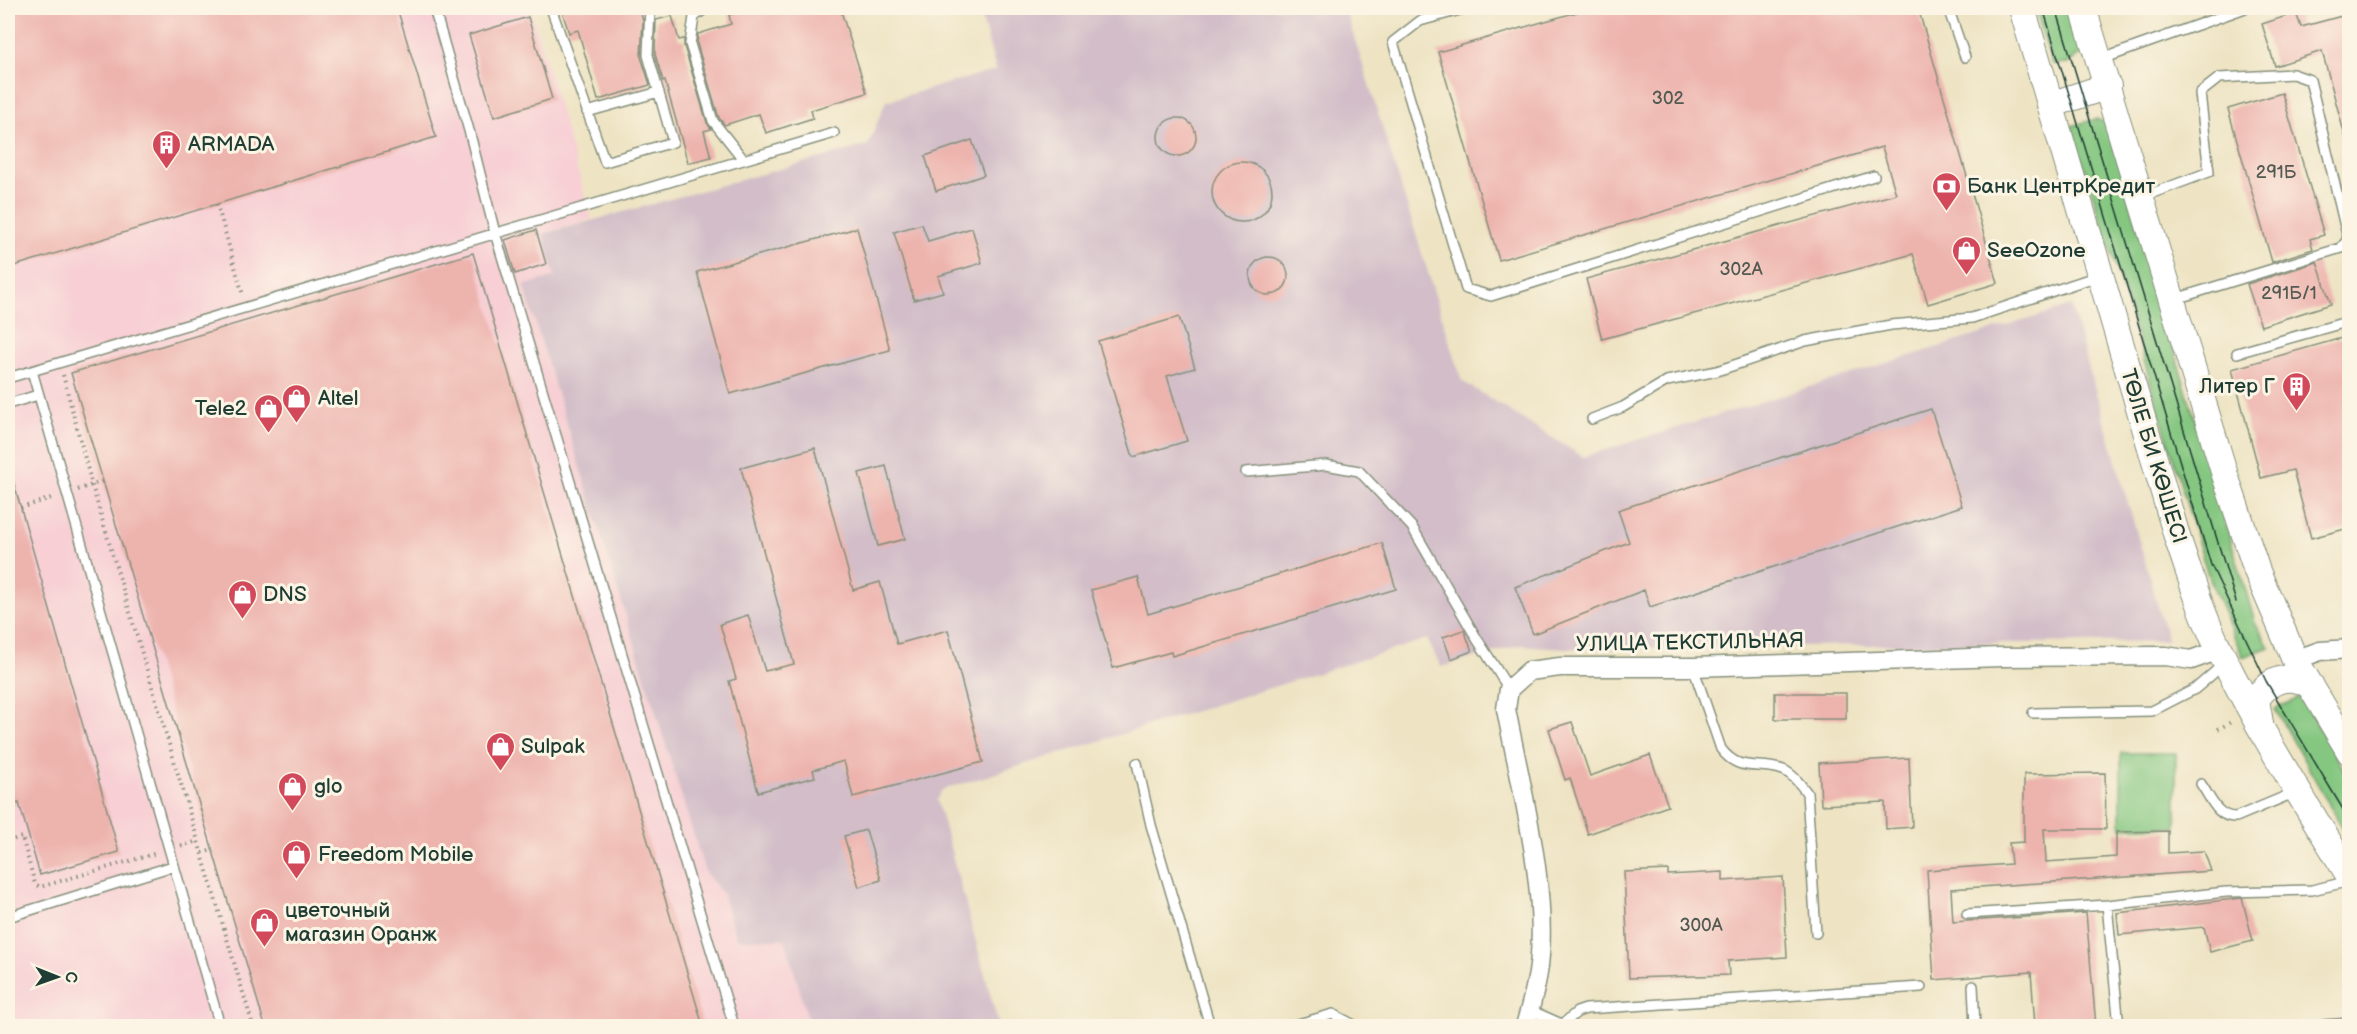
<svg xmlns="http://www.w3.org/2000/svg" width="2357" height="1034" font-family="'Balsamiq Sans',sans-serif">
	<style>
		.built { fill: #f7cfd4 }
		.industrial { fill: #d2bdc8 }
		.green { fill: #85c781; stroke: #52825a; stroke-width: 1.5 }
		.building { fill: #edb3ad }
		.lines { fill: none; stroke-linecap: round; stroke-linejoin: round }
		.service-casing { stroke: #86907c; stroke-width: 12 }
		.minor-casing { stroke: #86907c; stroke-width: 21 }
		.secondary-casing { stroke: #86907c; stroke-width: 28 }
		.path { stroke: #86907c; stroke-width: 4; stroke-dasharray: 1.5 4.5; stroke-linecap: butt }
		.service { stroke: #fff; stroke-width: 9 }
		.minor { stroke: #fff; stroke-width: 18 }
		.secondary { stroke: #fff; stroke-width: 26 }
		.tram { stroke: #1f3d34; stroke-width: 1.5 }
		.labels { text-anchor: middle; stroke-width: 6; stroke-linejoin: round; paint-order: stroke }
		.number-label { font-size: 18px; fill: #525a52 }
		.poi-label { font-size: 21px; fill: #1f3d34; stroke: #fcf5e5; text-anchor: start }
		.street-label { font-size: 21px; fill: #1f3d34; stroke: #fcf5e5 }
	</style>
	<rect width="100%" height="100%" fill="#fcf5e5"/>
	<filter id="ink" filterUnits="userSpaceOnUse"><feTurbulence type="fractalNoise" baseFrequency=".0167" numOctaves="2"/><feDisplacementMap in="SourceGraphic" scale="12" xChannelSelector="R" yChannelSelector="G"/><feConvolveMatrix kernelMatrix="1 2 1 2 8 2 1 2 1" color-interpolation-filters="sRGB"/></filter>
	<filter id="wash" filterUnits="userSpaceOnUse"><feTurbulence type="fractalNoise" baseFrequency=".008" numOctaves="4" result="noise"/><feDisplacementMap in="SourceGraphic" scale="24" xChannelSelector="R" yChannelSelector="G"/><feGaussianBlur stdDeviation="1.35" result="paint"/><feColorMatrix in="noise" values="0 0 0 0 0 0 0 0 0 0 0 0 0 0 0 0 0 1.4 0 .05"/><feComposite in="paint" operator="in"/></filter>
	<g filter="url(#wash)">
		<rect width="100%" height="100%" fill="#eee4c4"/>
		<path class="built" d="M8,8H530L592,219L543,234L555,276L524,287L705,872L722,893L737,939H785L810,1026H8Z"/>
		<path class="industrial" d="M979,8H1345L1462,381L1583,457L2071,306L2168,641L1577,649L1520,645L1441,667L1427,639L942,790L937,800L999,1026H810L785,939H737L722,893L705,872L524,286L555,276L543,234L868,145L886,101L996,70Z"/>
		<path class="green" d="M2035,8H2072L2086,51L2068,63L2052,64Z
			M2096,119L2107,123L2255,622L2269,647L2243,657L2207,572L2125,296L2071,126Z
			M2301,697L2349,778V839L2275,709Z
			M2176,753V827H2121V753Z"/>
		<g id="blocks">
			<path class="building" d="M8,8H397L436,137L8,268Z
				M561,8H639L643,20L641,57L650,85L598,100L578,30L569,33Z
				M752,8H840L867,93L811,110L813,118L766,133L759,114L725,125L719,118L697,44L698,34L731,24L729,15Z
				M1591,8H1918L1998,283L1928,304L1913,254L1602,339L1586,279L1896,194L1882,147L1499,260L1438,52Z
				M2296,13L2301,27L2349,14V135L2345,136L2322,51L2275,66L2262,24Z
				M672,16L679,40L684,39V46L707,123L711,129L704,131L711,157L688,163L665,81H663L655,54L656,20Z
				M528,17L552,99L494,117L469,35Z
				M2282,93L2324,235L2310,239L2313,249L2272,262L2228,109Z
				M1158 137a19 19 0 1 1 38 0a19 19 0 1 1-38 0Z
				M972,140L984,175L936,191L925,156Z
				M1212 192a30 30 0 1 1 60 0a30 30 0 1 1-60 0Z
				M922,224L928,241L972,228L982,263L938,276L943,292L914,300L894,232Z
				M857,228L890,350L730,394L697,272Z
				M536,230L546,264L515,274L505,240Z
				M473,253L703,1026H265L103,481L71,373Z
				M1250 276a19 19 0 1 1 38 0a19 19 0 1 1-38 0Z
				M2317,262L2331,304L2261,326L2247,284Z
				M1179,317L1195,368L1167,376L1187,441L1133,457L1098,341Z
				M2349,336V528L2311,538L2293,470L2261,478L2232,369Z
				M1931,409L1962,506L1650,607L1644,590L1533,634L1515,587L1629,542L1618,510Z
				M815,448L853,590L880,582L897,644L948,630L983,762L853,797L844,761L813,770L815,777L758,792L729,681L736,679L720,624L748,615L765,671L794,664L741,468Z
				M886,466L905,539L878,546L859,473Z
				M8,477H12L119,852L40,875L19,803L8,806Z
				M1382,543L1396,589L1172,656L1171,652L1113,668L1091,590L1138,577L1148,614Z
				M1464,630L1472,651L1451,659L1443,637Z
				M1775,693H1846V719H1775Z
				M1572,722L1590,776L1650,755L1668,806L1588,834L1570,778L1565,780L1549,729Z
				M1909,758L1912,827L1886,829L1885,802L1821,805L1819,763Z
				M2105,773L2106,829H2044L2046,862L2116,857V832L2168,831V853L2204,851L2211,871L1951,889L1953,922L2086,913L2096,1026H2035L2031,972L1934,980L1927,870L2011,864L2009,843L2024,842V774Z
				M866,830L881,880L859,887L844,836Z
				M1668,870V875L1723,872V881L1783,877L1787,957L1728,961L1729,975L1629,978L1624,872Z
				M2242,898L2253,941L2210,952L2204,927L2119,935L2117,913Z"/>
		</g>
	</g>
	<g filter="url(#ink)">
		<use href="#blocks" fill-opacity="0" stroke="#86907c" stroke-width="1.5"/>
		<g class="lines">
			<defs>
				<path id="service" d="M434,8L470,134L495,233L734,1026
					M551,8L605,162L673,142L648,55L650,8
					M706,8L694,17L690,44L713,121L743,159
					M1467,8L1420,21L1393,42L1466,289L1491,296L1874,176
					M1948,8L1965,57
					M2102,59L2245,8
					M587,112L659,92
					M2142,197L2209,172L2200,93L2219,78L2293,74L2310,80L2348,239L2341,248L2175,299
					M2237,353L2350,321
					M32,371L220,1026
					M8,378L834,133
					M8,404L38,395
					M1592,419L1623,407L1667,381L1717,371L1805,341L1891,325L1972,318L2098,276
					M1246,472L1326,465L1359,471L1412,527L1477,639L1509,689
					M1693,667L1721,749C1740,774 1758,761 1783,770C1793,774 1801,785 1807,793L1816,933
					M2033,713L2152,711L2195,689L2224,664
					M1137,763L1151,825L1210,1026
					M2201,784C2211,798 2217,818 2236,817L2296,792
					M2107,905L2119,1026
					M1967,914L2107,905L2226,892L2312,890L2350,881
					M8,917L173,866
					M1973,986L1975,1026
					M1530,1010L1566,1026
					M1563,1024L1577,1012L1586,1009L1921,987
					M1291,1026L1333,1014L1356,1026
					M2310,1026L2350,1023"/>
				<path id="minor" d="M2295,660L2320,651L2350,649
					M1525,1026C1530,1009 1535,991 1538,973C1550,894 1521,788 1506,709L1509,689L1529,671L1560,667H1693L2002,657L2166,656L2191,660L2219,650"/>
				<path id="secondary" d="M2022,8L2178,540C2191,577 2202,616 2220,651C2258,729 2305,803 2350,877
					M2083,8L2225,475L2257,571L2295,660L2350,752
					M2050,105L2108,86
					M2260,723L2256,700C2268,679 2290,672 2311,686"/>
			</defs>
			<use href="#service" class="service-casing"/>
			<use href="#minor" class="minor-casing"/>
			<use href="#secondary" class="secondary-casing"/>
			<path class="path" d="M217,204L243,295
				M63,375L92,485L253,1026
				M78,490L103,481
				M21,508L54,497
				M2218,729L2233,721
				M8,841L22,837L35,884L40,887L157,853
				M181,846L198,841
				M202,853L213,850"/>
			<use href="#service" class="service"/>
			<use href="#minor" class="minor"/>
			<use href="#secondary" class="secondary"/>
			<path class="tram" d="M2043,8L2211,565L2266,681L2350,821
				M2056,8L2236,602"/>
		</g>
	</g>
	<defs>
		<symbol id="building-pin" viewBox="-11 -11 22 30"><path d="M0 17L-7.5 6A9.5 9.5 0 1 1 7.5 6Z" fill="#d1495b" stroke="#fcf5e5"/><path d="M-4-6H4V6H1V3H-1V6H-4ZM-2.5-4.3h1.7v1.8h-1.7ZM.8-4.3h1.7v1.8H.8ZM-2.5-1h1.7V.8h-1.7ZM.8-1h1.7V.8H.8Z" fill="#fff"/></symbol>
		<symbol id="bank-pin" viewBox="-11 -11 22 30"><path d="M0 17L-7.5 6A9.5 9.5 0 1 1 7.5 6Z" fill="#d1495b" stroke="#fcf5e5"/><path d="M-6-4H6V4H-6ZM0-2.3a2.3 2.3 0 1 0 0 4.6a2.3 2.3 0 1 0 0-4.6Z" fill="#fff"/></symbol>
		<symbol id="shop-pin" viewBox="-11 -11 22 30"><path d="M0 17L-7.5 6A9.5 9.5 0 1 1 7.5 6Z" fill="#d1495b" stroke="#fcf5e5"/><path d="M-5-2.5h2.3a2.7 3.5 0 0 1 5.4 0H5L5.5 6h-11ZM-1.5-2.5h3a1.5 2.3 0 0 0-3 0Z" fill="#fff"/></symbol>
	</defs>
	<g fill-rule="evenodd">
		<use href="#building-pin" x="150" y="128" width="33" height="45"/>
		<use href="#bank-pin" x="1930" y="170" width="33" height="45"/>
		<use href="#shop-pin" x="1950" y="234" width="33" height="45"/>
		<use href="#building-pin" x="2280" y="370" width="33" height="45"/>
		<use href="#shop-pin" x="280" y="382" width="33" height="45"/>
		<use href="#shop-pin" x="252" y="392" width="33" height="45"/>
		<use href="#shop-pin" x="226" y="578" width="33" height="45"/>
		<use href="#shop-pin" x="484" y="730" width="33" height="45"/>
		<use href="#shop-pin" x="276" y="770" width="33" height="45"/>
		<use href="#shop-pin" x="280" y="838" width="33" height="45"/>
		<use href="#shop-pin" x="248" y="906" width="33" height="45"/>
	</g>
	<g class="labels">
		<g class="number-label">
			<text x="1668" y="104">302</text>
			<text x="2276" y="178">291Б</text>
			<text x="1741" y="275">302А</text>
			<text x="2289" y="299">291Б/1</text>
			<text x="1701" y="931">300А</text>
		</g>
		<g class="poi-label">
			<text x="188" y="151">ARMADA</text>
			<text x="1967" y="193">Банк ЦентрКредит</text>
			<text x="1987" y="257">SeeОzone</text>
			<text x="2275" y="393" text-anchor="end">Литер Г</text>
			<text x="318" y="405">Altel</text>
			<text x="247" y="415" text-anchor="end">Tele2</text>
			<text x="263" y="601">DNS</text>
			<text x="521" y="753">Sulpak</text>
			<text x="314" y="793">glo</text>
			<text x="318" y="861">Freedom Mobile</text>
			<text x="285" y="917">цветочный<tspan x="285" dy="24">магазин Оранж</tspan></text>
		</g>
		<g class="street-label">
			<text transform="translate(2154 456) rotate(73)" y="7">ТӨЛЕ БИ КӨШЕСІ</text>
			<text transform="translate(1690 642) rotate(-1)" y="7">УЛИЦА ТЕКСТИЛЬНАЯ</text>
		</g>
	</g>
	<rect width="2357" height="1034" fill="none" stroke="#fcf5e5" stroke-width="30"/>
	<g transform="translate(57 977) rotate(91)" stroke="#fcf5e5" stroke-width="4.5" paint-order="stroke">
	<path d="M0-4.5L10 22L0 15L-10 22Z" fill="#1f3d34"/>
	<text y="-9" font-size="16" font-weight="bold" text-anchor="middle" fill="#1f3d34">С</text>
	</g>
</svg>
